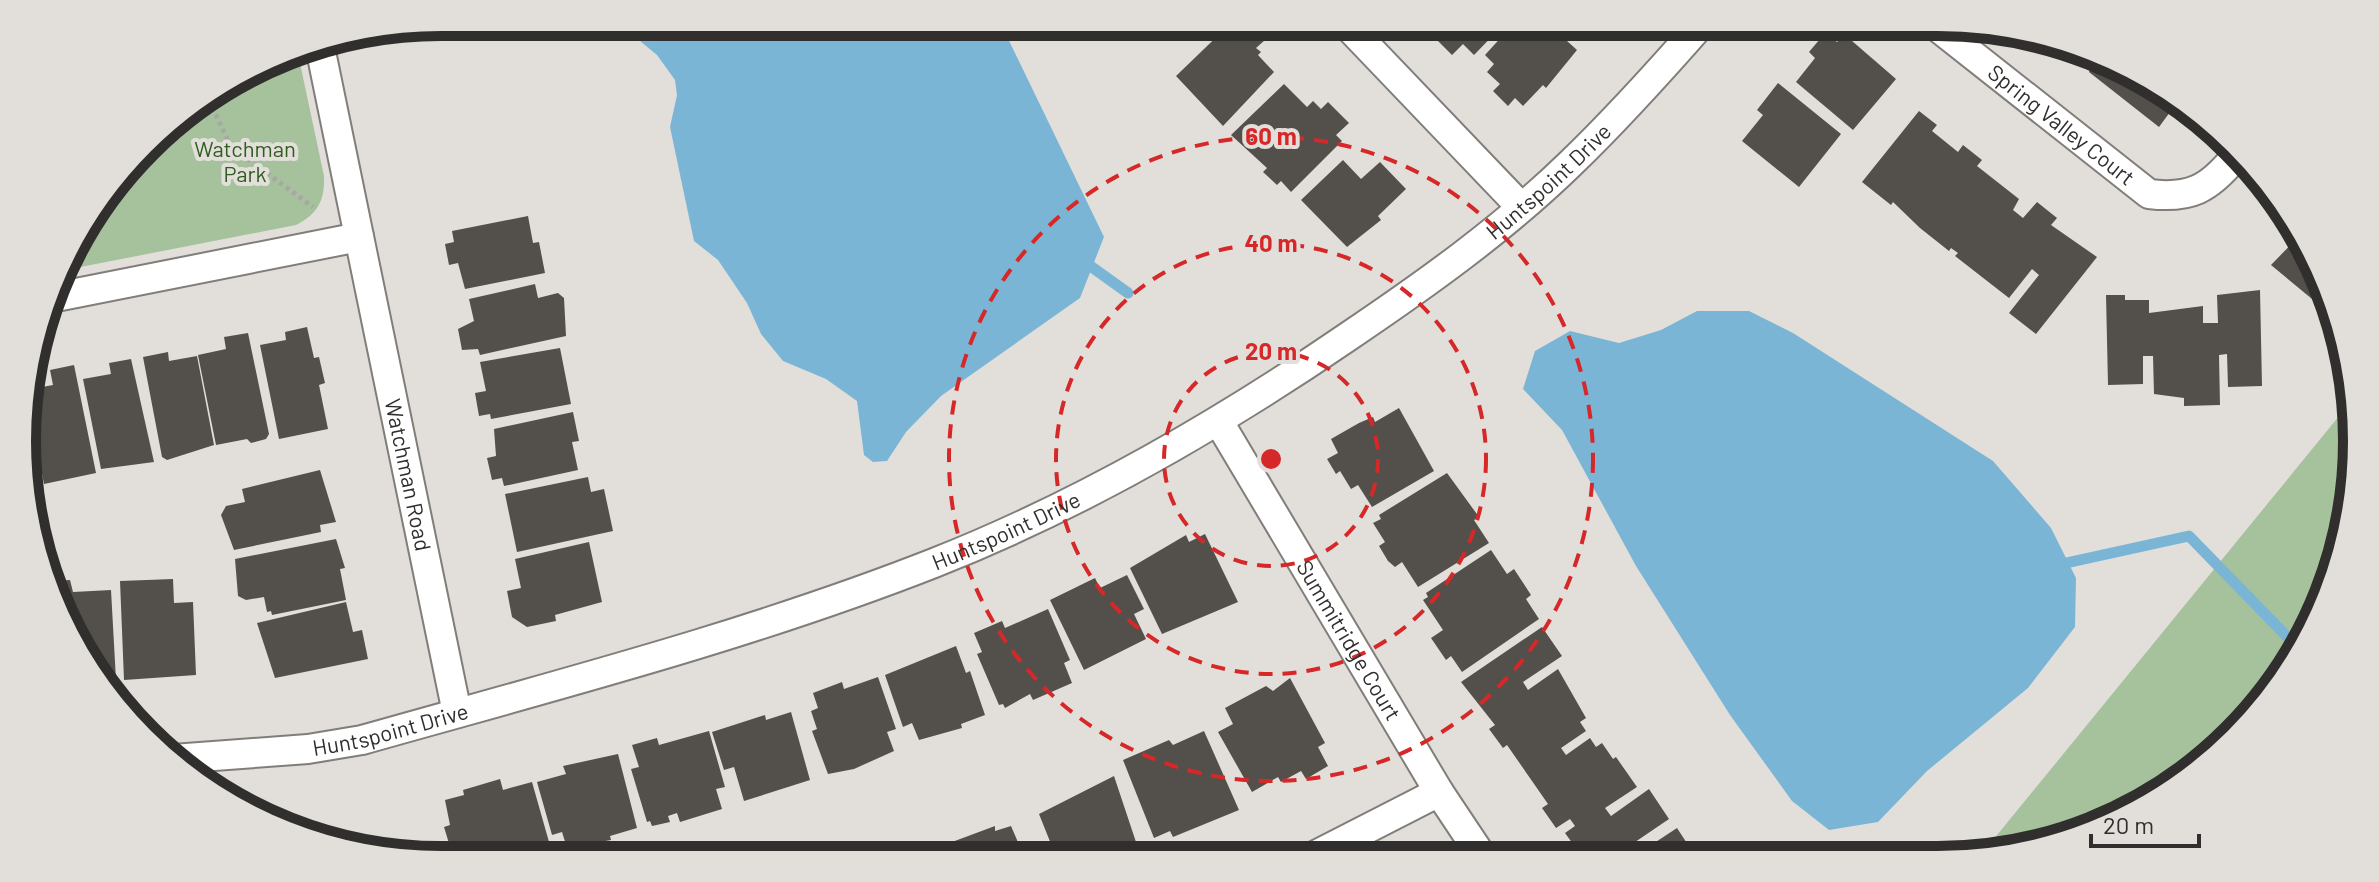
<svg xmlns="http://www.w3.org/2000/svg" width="2379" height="882" font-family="Barlow,sans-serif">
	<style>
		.green { fill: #a5c29d }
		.water { fill: #7bb5d6 }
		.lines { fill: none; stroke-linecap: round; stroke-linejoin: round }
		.stream { stroke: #7bb5d6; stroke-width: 11 }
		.building { fill: #53504c }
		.minor-casing { stroke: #817e7a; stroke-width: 32 }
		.path { stroke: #a9a7a3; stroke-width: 5; stroke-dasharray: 4 4; stroke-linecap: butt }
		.minor { stroke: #fff; stroke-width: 28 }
		.ring { fill: none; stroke: #d62828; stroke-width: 4; stroke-dasharray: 14 10 }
		.labels { text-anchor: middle; stroke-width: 8; stroke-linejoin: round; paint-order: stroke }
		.street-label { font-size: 22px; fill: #302f2d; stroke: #e2dfda }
		.park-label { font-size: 22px; fill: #2e5d1e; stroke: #e2dfda }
		.rim { fill: none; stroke: #302f2d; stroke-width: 10 }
		.centre { fill: #d62828; stroke: #e2dfda; stroke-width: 4 }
		.ring-label { font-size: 24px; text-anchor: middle; font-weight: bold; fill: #d62828; stroke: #e2dfda; stroke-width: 8; stroke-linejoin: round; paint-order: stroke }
	</style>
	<rect width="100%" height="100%" fill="#e2dfda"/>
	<path class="green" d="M297,49L324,176C325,200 318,214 296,225L65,270L78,232L165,126Z
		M2353,399L2343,550L2287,673L2215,756L2123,817L1993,856H1980Z"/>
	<path class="water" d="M617,22H1000L1104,237L1080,298L941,396L906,432L887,461L873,462L864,455L857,401L826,379L783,361L761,334L747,303L718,260L694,241L670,127L677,95L675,80L657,55Z
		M1697,311H1749L1793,333L1993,461L2051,528L2076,578L2075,627L2028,688L1927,771L1878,822L1829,830L1792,801L1730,715L1636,566L1562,430L1523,389L1535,351L1570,331L1619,343L1661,330Z"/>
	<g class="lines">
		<path class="stream" d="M1082,260L1128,293
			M2057,565L2189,536L2298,648"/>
	</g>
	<path class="building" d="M1232,22H1247L1265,40L1256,48L1261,52L1258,55L1274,72L1223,126L1176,76Z
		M1438,22H1506L1474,55L1463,44L1452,55L1429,32Z
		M1515,22H1546L1577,50L1546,88L1543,85L1523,106L1515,98L1508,106L1493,91L1500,84L1487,72L1494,64L1485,55Z
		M1825,33L1837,42L1844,34L1896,79L1853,130L1796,82L1815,58L1809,52Z
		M2080,53L2174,99L2169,106L2173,108L2159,127L2089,72L2090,69L2076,58Z
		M1778,83L1841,134L1799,187L1742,141L1763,115L1757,110Z
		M1284,84L1307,107L1313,101L1321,109L1328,102L1349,123L1336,135L1342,141L1291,192L1281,181L1277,185L1263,172L1267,168L1231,135Z
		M1919,111L1937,125L1932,131L1958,152L1963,145L1982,160L1977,166L2019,199L2013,210L2023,218L2037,202L2057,218L2051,225L2097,257L2036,334L2009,313L2039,275L2032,269L2009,298L1955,256L1958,253L1951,248L1949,251L1920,228L1893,202L1891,205L1862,182Z
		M1343,160L1361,179L1380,162L1406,189L1378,216L1381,220L1347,247L1301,200Z
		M528,216L533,243L539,242L545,273L465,289L458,263L449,265L445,244L454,242L452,231Z
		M2302,233L2329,313L2271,265Z
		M535,284L538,298L558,293L564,298L566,336L480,355L478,349L462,350L458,329L474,321L469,299Z
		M2260,290L2262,386L2228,387L2227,354L2219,355L2220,405L2184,406V398L2154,394L2153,356H2143V384L2108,385L2106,295H2125V300H2149V313L2203,306V323H2218L2217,295Z
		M307,327L314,358L319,357L325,383L319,385L328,429L279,439L260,345L286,340L285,332Z
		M248,333L269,434L266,439L251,443L247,439L216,445L198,355L226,349L224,337Z
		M560,348L571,404L491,419L490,414L479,416L475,393L486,391L480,362Z
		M168,352L169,361L197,356L214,445L167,460L162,457L143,357Z
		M131,359L154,462L101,469L83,379L111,374L109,363Z
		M74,365L96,473L44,484L26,390L53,385L50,370Z
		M1399,408L1434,471L1372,507L1358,485L1351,489L1340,471L1336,474L1327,459L1338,453L1331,439L1359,423L1373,417L1375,422Z
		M573,412L579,441L572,442L578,470L504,486L502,478L492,480L487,458L496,456L494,429Z
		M27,422L38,471L29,473Z
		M320,470L336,522L320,525L321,532L234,550L221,515L226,506L245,502L242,489Z
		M1447,473L1479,517L1474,520L1489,543L1418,587L1402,562L1395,567L1388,561L1379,546L1385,542L1373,523L1381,519L1379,515Z
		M588,477L591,492L604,489L613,531L517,552L505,494Z
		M1205,534L1238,602L1162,634L1130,568L1186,535L1189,542Z
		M336,539L345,568L340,569L346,600L272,615L271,611L267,612L264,597L246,600L238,596L235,559Z
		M589,542L602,602L555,615L556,621L527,627L512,617L507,591L521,588L515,559Z
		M1491,550L1507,574L1514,569L1531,595L1526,599L1539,619L1462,672L1451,656L1446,660L1431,638L1443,630L1423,600L1428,597L1426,593Z
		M1127,575L1144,609L1134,614L1146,639L1084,670L1050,600L1095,578L1100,588Z
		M173,579L174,603L193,602L196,675L124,680L120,581Z
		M70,580L73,592L111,590L116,680L99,681L92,673L54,581Z
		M346,602L353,632L362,630L368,659L275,678L257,623Z
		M1048,609L1070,660L1064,663L1072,683L1033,700L1030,694L1005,708L1003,704L999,705L977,654L982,652L974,633L1002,621L1005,628Z
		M1542,627L1562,656L1523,682L1528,690L1558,669L1586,718L1580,722L1586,731L1561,748L1566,755L1590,738L1596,747L1602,743L1613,759L1616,757L1637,787L1605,808L1611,816L1649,789L1669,819L1613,857H1578L1575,853L1578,851L1565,833L1575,826L1570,819L1556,828L1542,808L1548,804L1507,745L1503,748L1489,729L1495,725L1461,682Z
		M956,646L966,673L970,671L985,715L961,724L962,728L919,740L912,723L903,727L885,675Z
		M878,677L896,729L887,732L894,751L854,769L828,774L812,731L817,729L811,711L818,708L813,693L842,682L844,689Z
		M1290,678L1325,743L1318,747L1328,766L1306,779L1301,771L1281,782L1278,777L1252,792L1218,732L1233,724L1225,708L1266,686L1273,691Z
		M791,712L810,780L744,801L734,767L724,770L712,732L765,715L766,720Z
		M709,731L725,787L716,789L722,809L680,822L677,813L668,816L670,822L652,826L650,821L647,822L631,769L639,767L632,745L657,738L659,745Z
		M1204,731L1239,810L1173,837L1170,831L1154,838L1123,760L1169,740L1173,745Z
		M618,754L637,828L610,836L611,840L567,848L562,832L552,835L537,782L566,774L563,766Z
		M1114,776L1137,845L1115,858L1057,859L1039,814Z
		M500,779L503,790L532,782L551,849L514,860H460L457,848L451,850L444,827L450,825L445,800L464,795L463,790Z
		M995,826V831L1011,826L1023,854H1033L1035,859H948L944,845Z
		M1677,828L1696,857H1633Z
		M925,842L931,859H866L903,845L905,850Z"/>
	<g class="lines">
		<defs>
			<g id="minor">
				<path d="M1344,22L1521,207"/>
				<path id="s1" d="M1931,22L2149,194C2190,199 2209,189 2235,157"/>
				<path id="s2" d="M319,42L457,713"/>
				<path d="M56,297L359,237"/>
				<path id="s3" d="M1219,422L1439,792L1483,858"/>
				<path id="s4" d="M173,759L308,749L362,740C553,686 748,636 934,563C1081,505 1219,425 1349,336C1426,284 1503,229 1570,164C1617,119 1660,71 1703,22"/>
				<path d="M1310,858L1439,792"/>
			</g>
		</defs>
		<use href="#minor" class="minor-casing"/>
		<path class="path" d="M209,100L231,147L313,207"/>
		<use href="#minor" class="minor"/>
	</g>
	<g class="ring">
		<circle cx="1271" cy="459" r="107"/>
		<circle cx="1271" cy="459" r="215"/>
		<circle cx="1271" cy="459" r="322"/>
	</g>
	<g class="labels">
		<g class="street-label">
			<text dy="8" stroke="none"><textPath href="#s1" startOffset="166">Spring Valley Court</textPath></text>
			<text dy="8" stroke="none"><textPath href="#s4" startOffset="1516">Huntspoint Drive</textPath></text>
			<text dy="8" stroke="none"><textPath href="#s2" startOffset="442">Watchman Road</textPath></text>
			<text dy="8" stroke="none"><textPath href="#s4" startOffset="868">Huntspoint Drive</textPath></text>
			<text dy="8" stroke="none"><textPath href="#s3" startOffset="254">Summitridge Court</textPath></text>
			<text dy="8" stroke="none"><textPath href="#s4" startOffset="220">Huntspoint Drive</textPath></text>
		</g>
		<g class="park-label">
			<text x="245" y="157">Watchman<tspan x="245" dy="25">Park</tspan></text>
		</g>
	</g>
	<path d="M0 0H2379V882H0ZM441 36H1938A405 405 0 0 1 2343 441V441A405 405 0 0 1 1938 846H441A405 405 0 0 1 36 441V441A405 405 0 0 1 441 36Z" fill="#e2dfda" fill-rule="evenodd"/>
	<path class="rim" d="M441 36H1938A405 405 0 0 1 2343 441V441A405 405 0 0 1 1938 846H441A405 405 0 0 1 36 441V441A405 405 0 0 1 441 36Z"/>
	<circle cx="1271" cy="459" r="12" class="centre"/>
	<g class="ring-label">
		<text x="1271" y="145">60 m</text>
		<text x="1271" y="252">40 m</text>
		<text x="1271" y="360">20 m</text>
	</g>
	<path d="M2091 834v12h108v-12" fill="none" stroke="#302f2d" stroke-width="4"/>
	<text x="2103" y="834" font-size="24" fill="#302f2d" stroke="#e2dfda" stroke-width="6" paint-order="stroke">20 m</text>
</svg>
